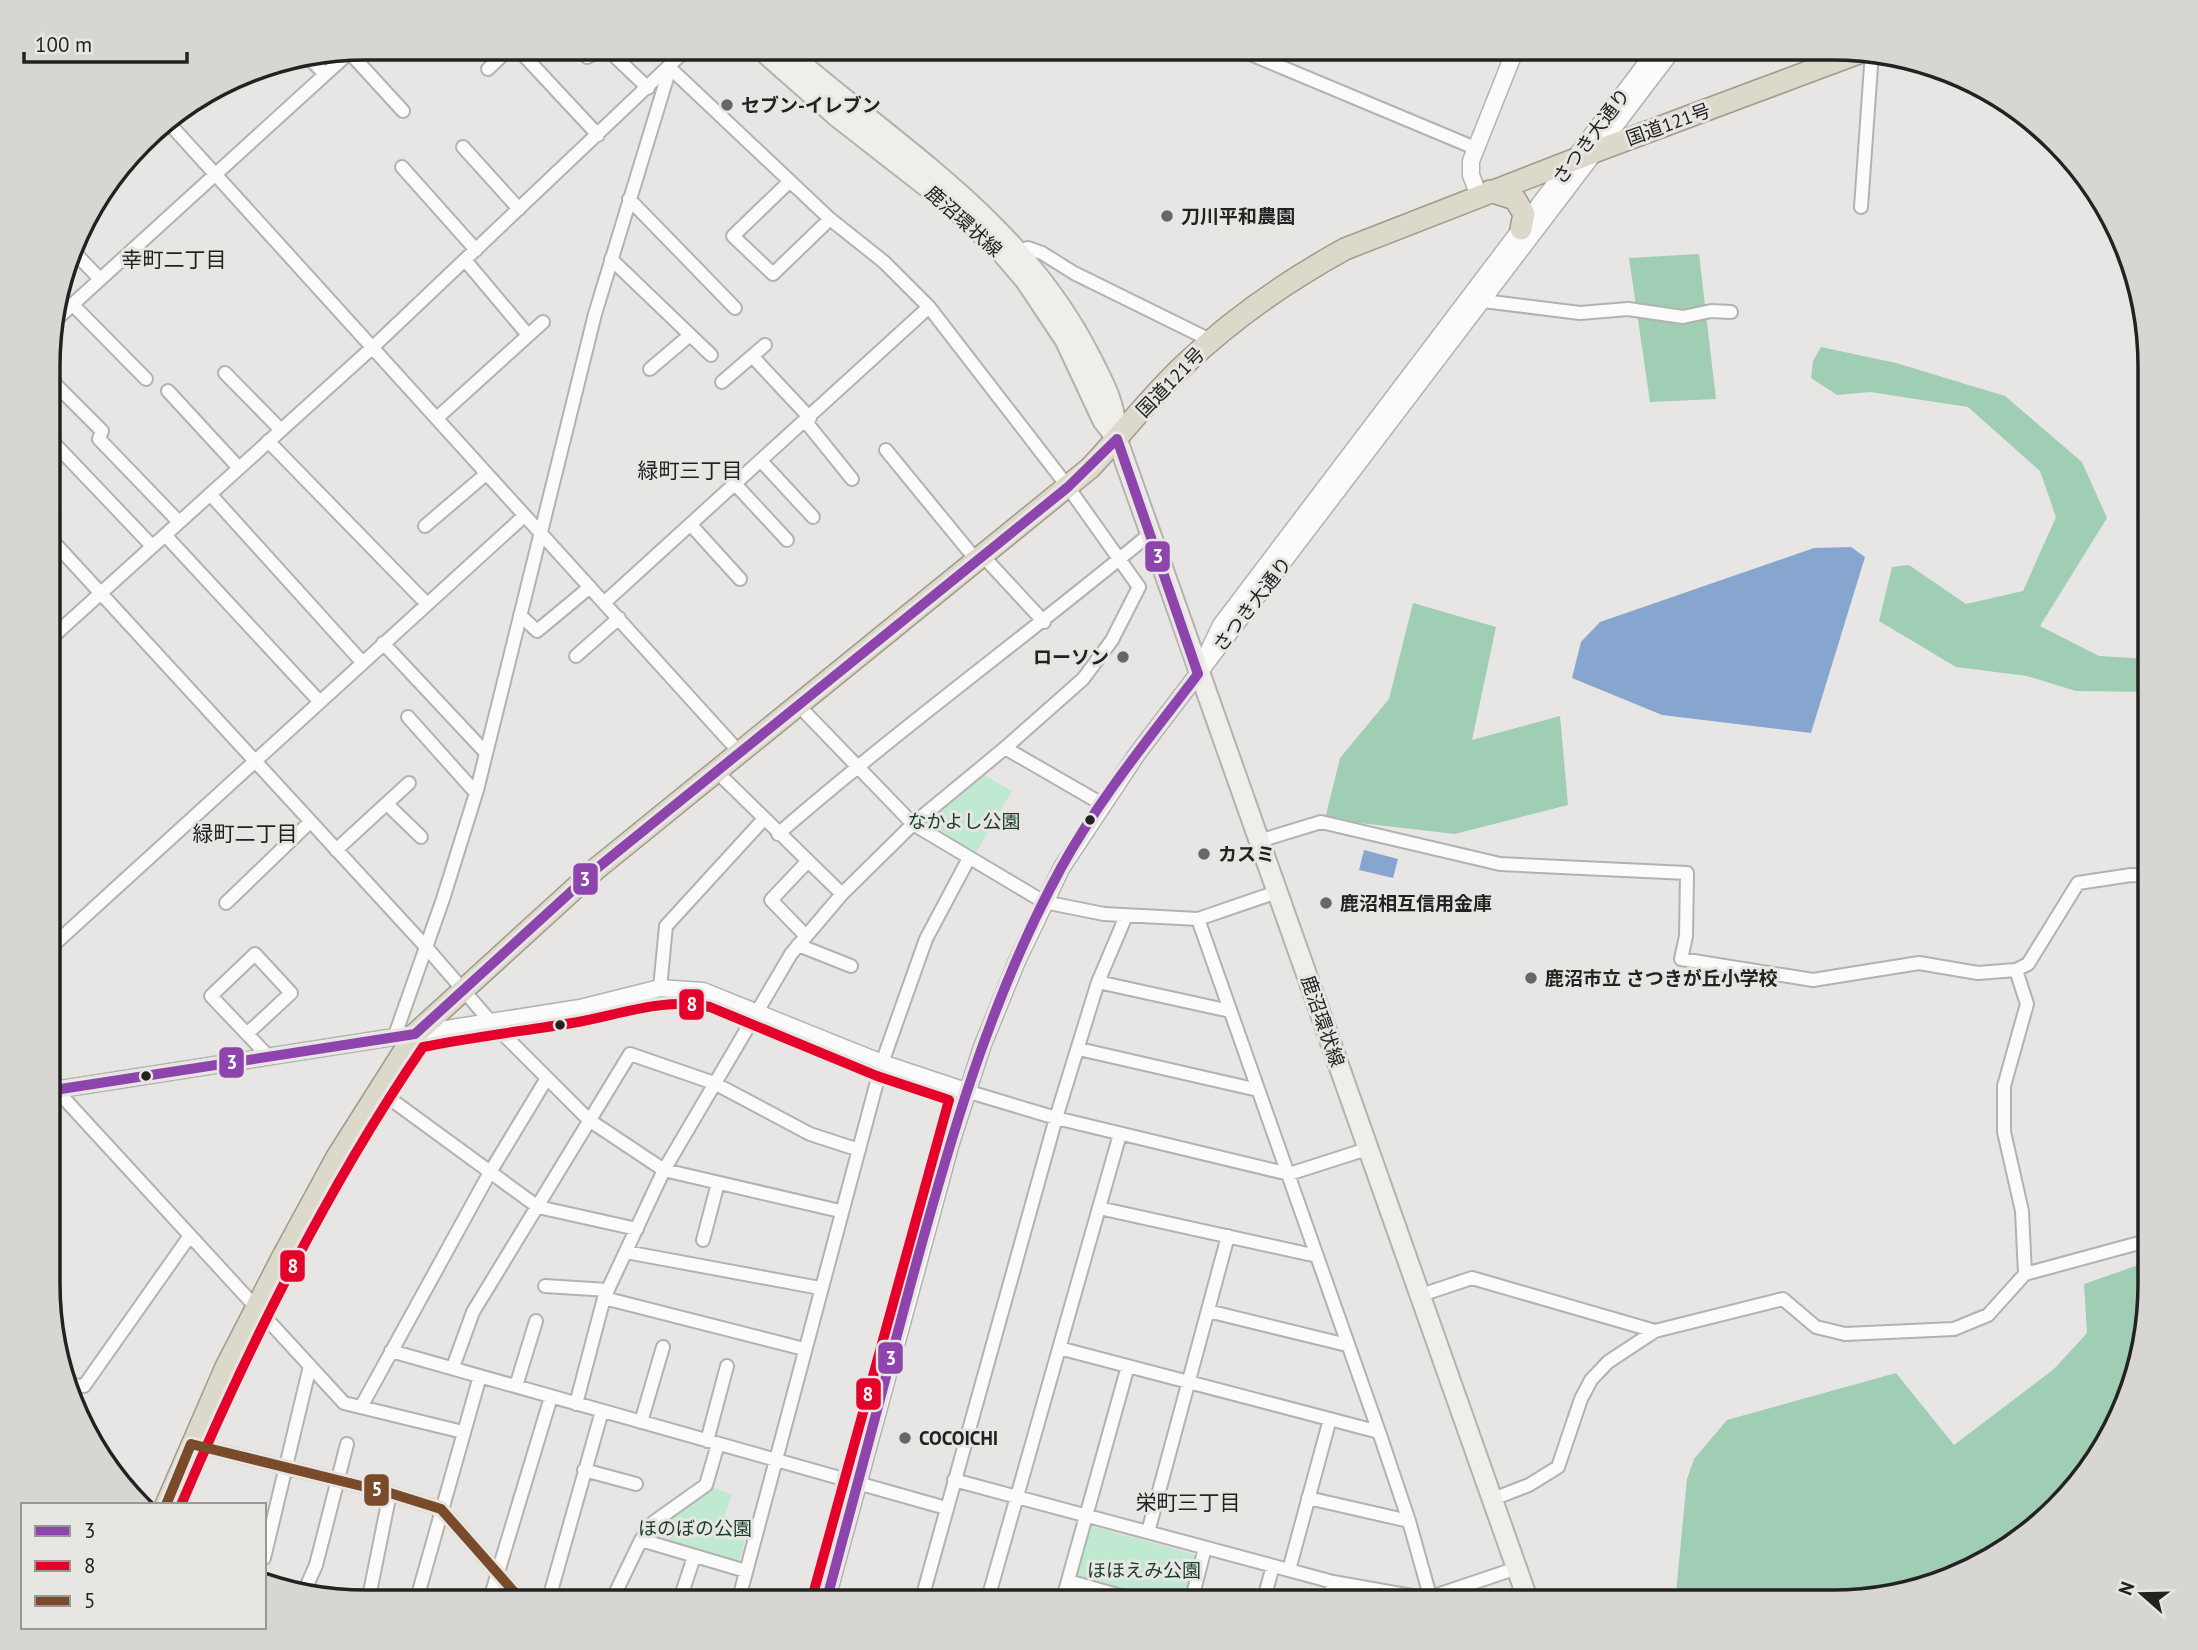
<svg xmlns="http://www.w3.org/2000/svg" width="2198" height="1650" font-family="'PT Sans','Noto Sans JP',sans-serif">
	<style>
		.green { fill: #c0e9d2 }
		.forest { fill: #9fceb5 }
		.water { fill: #86a6d0 }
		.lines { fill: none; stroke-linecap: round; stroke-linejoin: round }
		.minor-casing { stroke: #b3b2b0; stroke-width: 16 }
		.tertiary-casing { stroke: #b3b2b0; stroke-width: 19 }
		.secondary-casing { stroke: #b3b2b0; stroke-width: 23 }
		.trunk-casing { stroke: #a19a87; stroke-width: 24 }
		.minor { stroke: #fbfbfb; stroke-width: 12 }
		.tertiary { stroke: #fbfbfb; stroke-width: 16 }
		.secondary { stroke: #f0eee8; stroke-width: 19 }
		.trunk { stroke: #dcd8ca; stroke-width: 21 }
		.bus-1-casing { stroke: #e8e6e3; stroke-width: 16 }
		.bus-2-casing { stroke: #e8e6e3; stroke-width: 16 }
		.bus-3-casing { stroke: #e8e6e3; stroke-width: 16 }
		.bus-1 { stroke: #8e44ad; stroke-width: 10 }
		.bus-2 { stroke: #e4002b; stroke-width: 10 }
		.bus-3 { stroke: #7a4b2a; stroke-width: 10 }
		.poi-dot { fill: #686765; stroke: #e8e6e3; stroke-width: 2.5 }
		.bus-dot { fill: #232221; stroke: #e8e6e3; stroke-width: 2.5 }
		.labels { text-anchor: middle; stroke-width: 6; stroke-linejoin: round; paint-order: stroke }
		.poi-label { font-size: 19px; font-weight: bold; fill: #232221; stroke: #e8e6e3; text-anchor: start }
		.street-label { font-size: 19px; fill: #232221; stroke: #e8e6e3 }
		.park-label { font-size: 19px; fill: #163c2a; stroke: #e8e6e3 }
		.neighbourhood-label { font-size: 21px; fill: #232221; stroke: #e8e6e3 }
		.rim { fill: none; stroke: #232221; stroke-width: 3.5 }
		.line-badge { stroke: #e8e6e3; stroke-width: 2.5 }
		.badge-label { font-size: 19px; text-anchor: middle; font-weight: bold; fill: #fff }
	</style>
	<rect width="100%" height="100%" fill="#e7e6e4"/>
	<path class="green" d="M981,773L1012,791L974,856L927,829L926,819Z
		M711,1487L732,1494L719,1534L745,1541L740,1559L734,1563L651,1539L650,1531Z
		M1091,1526L1193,1554L1197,1560L1186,1602H1154L1075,1579C1070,1566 1080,1534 1091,1526Z"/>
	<path class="forest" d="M1699,254L1716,399L1650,402L1629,258Z
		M1821,347L1896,363L2005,396L2082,462L2107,518L2040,626L2099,656L2151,659L2150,692L2076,691L2027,676L1956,667L1879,621L1892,567L1909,565L1966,604L2023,591L2056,517L2040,471L1968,407L1870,392L1837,395L1811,378L1813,361Z
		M2151,435V510L2136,517Z
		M1413,603L1496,627L1472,740L1560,716L1568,805L1455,834L1325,819L1340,758L1389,699Z
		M2150,1261V1306L2126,1407L2072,1494L1973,1570L1832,1603H1675L1687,1479L1694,1459L1727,1420L1896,1373L1954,1445L2054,1369L2087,1333L2084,1284Z"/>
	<path class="water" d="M1851,547L1865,557L1811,733L1662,715L1572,678L1581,642L1600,622L1814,548Z
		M1364,850L1398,859L1393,878L1359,870Z"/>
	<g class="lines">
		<defs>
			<path id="minor" d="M516,47L598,135
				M1236,48L1475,148
				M349,52L403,111
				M308,57L325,74
				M587,57L606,48L648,88
				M488,69L511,47
				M166,120L740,753
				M463,147L519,209
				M402,167L476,250
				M789,182L733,236L773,274L830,219
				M629,199L735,308
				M1861,207L1872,52
				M1019,250L1028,248L1042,253L1074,273L1210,340
				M74,252L100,279
				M611,259L711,355
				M465,260L528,335
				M1483,301L1580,313L1628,309L1683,317L1711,311L1731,312
				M72,304L146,379
				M50,325L352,50
				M752,356L810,418
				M650,369L690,335
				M225,373L281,430
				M50,379L102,431L99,439L179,522
				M722,382L765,345
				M168,391L239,468
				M437,418L543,322
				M806,422L852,479
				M50,439L152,546
				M268,441L427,604
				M886,450L977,561
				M762,462L813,517
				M736,485L787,540
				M210,494L362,662
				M691,525L740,579
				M425,526L486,474
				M165,535L319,701
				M50,538L426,947L490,1021L589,1120L664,1170L840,1211
				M983,556L1044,622
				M605,602L929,307
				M520,615L537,631L590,587
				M49,640L373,347L689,47
				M383,643L486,753
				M576,656L619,618
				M799,706L913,824L1044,902L1104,914L1198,919L1277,892
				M408,717L476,793
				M1005,748L1102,804
				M717,772L842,894
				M387,804L421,837
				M778,834C899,729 1028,635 1151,533
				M1259,841L1321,822L1500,864L1687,873L1686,936L1681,959L1813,980L1919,963L1978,973L2016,970L2028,964L2078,883L2131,875L2150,876
				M336,850L409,783
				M226,903L310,822
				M1198,919L1379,1432L1409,1521L1432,1603
				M805,935L771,900L807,862
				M798,945L851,966
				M49,949L524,516
				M2016,970L2027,1004L2004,1086V1132L2022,1211L2025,1274
				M1098,982L1230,1011
				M660,988L666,926L763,820
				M248,1033L291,993L255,954L211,996L268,1056
				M394,1038L443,899L477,790L595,314L670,68
				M1079,1049L1258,1090
				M48,1081L344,1403L463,1432
				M378,1090L538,1207L637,1229
				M966,1091L1056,1118L1289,1174L1367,1149
				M1099,1208L1317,1256
				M703,1240L718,1183
				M626,1252L820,1288
				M545,1286L608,1290
				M1418,1296L1472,1278L1655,1331
				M604,1298L804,1349
				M1208,1311L1347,1345
				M1059,1348L1379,1432
				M391,1351L946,1508
				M453,1367L473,1312L630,1054L714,1083L810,1134L859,1150
				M69,1385L84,1386L189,1237
				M516,1386L536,1321
				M576,1404L604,1298L664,1170L791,954L842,894L913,824L1005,748L1083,679L1112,640L1139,587L1068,487L929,307L884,262L830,219L670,68
				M361,1407L489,1174L547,1078
				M641,1422L663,1347
				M707,1441L727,1366
				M191,1444L390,1493L441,1509L523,1602
				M584,1470L636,1484
				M954,1480L1333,1582L1412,1596L1431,1597L1517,1568
				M1308,1498L1409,1521
				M1493,1499L1529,1485L1558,1467L1581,1399L1591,1380L1608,1362L1655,1331L1783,1299L1816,1327L1845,1334L1954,1329L1988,1315L2025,1274L2150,1240
				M1148,1532L1228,1236
				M641,1540L746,1571
				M264,1558L310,1366
				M1289,1570L1330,1419
				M1068,1581L1142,1602
				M304,1592L316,1565L347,1444
				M923,1593L944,1602
				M368,1602L390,1493
				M416,1602L480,1376
				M489,1602L551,1397
				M548,1602L602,1411
				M611,1602L641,1540L654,1522L706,1485L718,1444
				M679,1602L694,1557
				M738,1602L882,1063L926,939L968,860
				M921,1602L1056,1118L1098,982L1126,916
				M987,1602L1120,1134
				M1062,1602L1128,1366
				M1191,1602L1205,1548
				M1263,1602L1273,1566
				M1329,1603L1333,1582
				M1599,1603L1614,1597"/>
			<path id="tertiary" d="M1479,196L1471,175V161L1516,48
				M1209,650L1221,625L1658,48
				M48,1091L580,1008L660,988L703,991L882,1063L966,1091
				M826,1602L951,1143L982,1047L1017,961L1062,867L1137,754L1674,48"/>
			<path id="secondary" d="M758,47L836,116L950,205L1001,252L1025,280L1065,340L1103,421L1117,439L1529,1603
				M782,47C894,145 1020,219 1089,354C1105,385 1116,404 1117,439"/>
			<path id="trunk" d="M1490,191L1515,199L1524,214L1521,229
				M166,1505L226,1367L281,1260L337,1157L415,1034L596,869L1090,468C1122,434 1150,397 1184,365C1232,319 1287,281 1345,249L1599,150L1864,51"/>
		</defs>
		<use href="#minor" class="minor-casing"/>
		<use href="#tertiary" class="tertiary-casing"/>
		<use href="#secondary" class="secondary-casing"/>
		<use href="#trunk" class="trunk-casing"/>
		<use href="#minor" class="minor"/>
		<use href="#tertiary" class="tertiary"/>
		<use href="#secondary" class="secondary"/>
		<use href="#trunk" class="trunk"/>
		<defs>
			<path id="bus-1" d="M1117,439L1198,674
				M415,1034L596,869L1068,487L1117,439
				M48,1091L415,1034
				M826,1602C853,1498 881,1394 909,1290C948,1146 989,1000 1061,868C1099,799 1150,737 1198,674"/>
			<path id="bus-2" d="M181,1505C248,1347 326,1189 423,1047C473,1037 523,1031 572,1023C619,1015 663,997 710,1007L877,1076L949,1100L812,1598"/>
			<path id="bus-3" d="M191,1444L390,1493L441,1509L523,1602
				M166,1505L191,1444"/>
		</defs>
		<use href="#bus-1" class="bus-1-casing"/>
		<use href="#bus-2" class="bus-2-casing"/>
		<use href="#bus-3" class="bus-3-casing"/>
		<use href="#bus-1" class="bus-1"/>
		<use href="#bus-2" class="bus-2"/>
		<use href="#bus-3" class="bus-3"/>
	</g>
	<g class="poi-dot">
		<circle cx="727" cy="105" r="7"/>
		<circle cx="1167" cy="216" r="7"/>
		<circle cx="1123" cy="657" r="7"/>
		<circle cx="1204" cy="854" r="7"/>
		<circle cx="1326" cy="903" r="7"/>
		<circle cx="1531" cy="978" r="7"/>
		<circle cx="905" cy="1438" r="7"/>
	</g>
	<g class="bus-dot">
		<circle cx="1090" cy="820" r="6"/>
		<circle cx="560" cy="1025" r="6"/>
		<circle cx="146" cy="1076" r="6"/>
	</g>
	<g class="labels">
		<g class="poi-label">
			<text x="741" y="112">セブン-イレブン</text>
			<text x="1181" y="223">刀川平和農園</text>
			<text x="1109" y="664" text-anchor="end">ローソン</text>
			<text x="1218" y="861">カスミ</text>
			<text x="1340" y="910">鹿沼相互信用金庫</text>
			<text x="1545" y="985">鹿沼市立 さつきが丘小学校</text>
			<text x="919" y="1445">COCOICHI</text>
		</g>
		<g class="street-label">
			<text transform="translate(1668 124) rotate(-20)" y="7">国道121号</text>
			<text transform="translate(1591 136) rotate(-53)" y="7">さつき大通り</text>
			<text transform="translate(964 221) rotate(42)" y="7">鹿沼環状線</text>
			<text transform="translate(1170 382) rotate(-46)" y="7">国道121号</text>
			<text transform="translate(1252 604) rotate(-52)" y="7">さつき大通り</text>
			<text transform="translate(1323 1021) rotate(71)" y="7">鹿沼環状線</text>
		</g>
		<g class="park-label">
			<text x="964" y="828">なかよし公園</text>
			<text x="695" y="1535">ほのぼの公園</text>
			<text x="1144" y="1577">ほほえみ公園</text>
		</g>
		<g class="neighbourhood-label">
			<text x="174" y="267">幸町二丁目</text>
			<text x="690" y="478">緑町三丁目</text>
			<text x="245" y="841">緑町二丁目</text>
			<text x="1188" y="1510">栄町三丁目</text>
		</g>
	</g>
	<path d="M0 0H2198V1650H0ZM366 60H1832A306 306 0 0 1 2138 366V1284A306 306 0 0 1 1832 1590H366A306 306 0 0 1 60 1284V366A306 306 0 0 1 366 60Z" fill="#d8d6d3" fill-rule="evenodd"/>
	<path class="rim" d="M366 60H1832A306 306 0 0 1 2138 366V1284A306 306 0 0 1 1832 1590H366A306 306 0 0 1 60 1284V366A306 306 0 0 1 366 60Z"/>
	<g class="line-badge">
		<rect x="1144" y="540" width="27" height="33" rx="7" fill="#8e44ad"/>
		<rect x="572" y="862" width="27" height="34" rx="7" fill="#8e44ad"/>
		<rect x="678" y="988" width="27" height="33" rx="7" fill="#e4002b"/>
		<rect x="218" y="1046" width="27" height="33" rx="7" fill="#8e44ad"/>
		<rect x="279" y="1249" width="27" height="34" rx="7" fill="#e4002b"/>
		<rect x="877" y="1341" width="27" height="34" rx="7" fill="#8e44ad"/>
		<rect x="855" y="1377" width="27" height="34" rx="7" fill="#e4002b"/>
		<rect x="363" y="1473" width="27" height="34" rx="7" fill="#7a4b2a"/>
	</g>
	<g class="badge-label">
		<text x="1158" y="563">3</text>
		<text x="585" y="886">3</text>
		<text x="692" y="1011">8</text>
		<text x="232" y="1069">3</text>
		<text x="293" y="1273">8</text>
		<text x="891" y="1365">3</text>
		<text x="868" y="1401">8</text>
		<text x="377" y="1496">5</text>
	</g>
	<rect x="21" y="1503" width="245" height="126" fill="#e8e6e3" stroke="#999895" stroke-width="2"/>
	<rect x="35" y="1526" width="35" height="10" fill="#8e44ad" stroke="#999895" stroke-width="2"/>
	<text x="84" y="1538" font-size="21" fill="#232221">3</text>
	<rect x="35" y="1561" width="35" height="10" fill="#e4002b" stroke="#999895" stroke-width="2"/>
	<text x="84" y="1573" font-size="21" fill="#232221">8</text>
	<rect x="35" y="1596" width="35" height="10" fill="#7a4b2a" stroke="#999895" stroke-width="2"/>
	<text x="84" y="1608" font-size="21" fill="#232221">5</text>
	<g transform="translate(2142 1594) rotate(290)" stroke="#e8e6e3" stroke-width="5" paint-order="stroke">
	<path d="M0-5L12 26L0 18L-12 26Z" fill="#232221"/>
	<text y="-10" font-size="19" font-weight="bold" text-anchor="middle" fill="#232221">N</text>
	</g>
	<path d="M24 52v10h163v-10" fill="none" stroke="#232221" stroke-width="3.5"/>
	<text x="35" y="52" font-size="21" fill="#232221" stroke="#e8e6e3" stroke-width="5" paint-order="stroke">100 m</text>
</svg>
